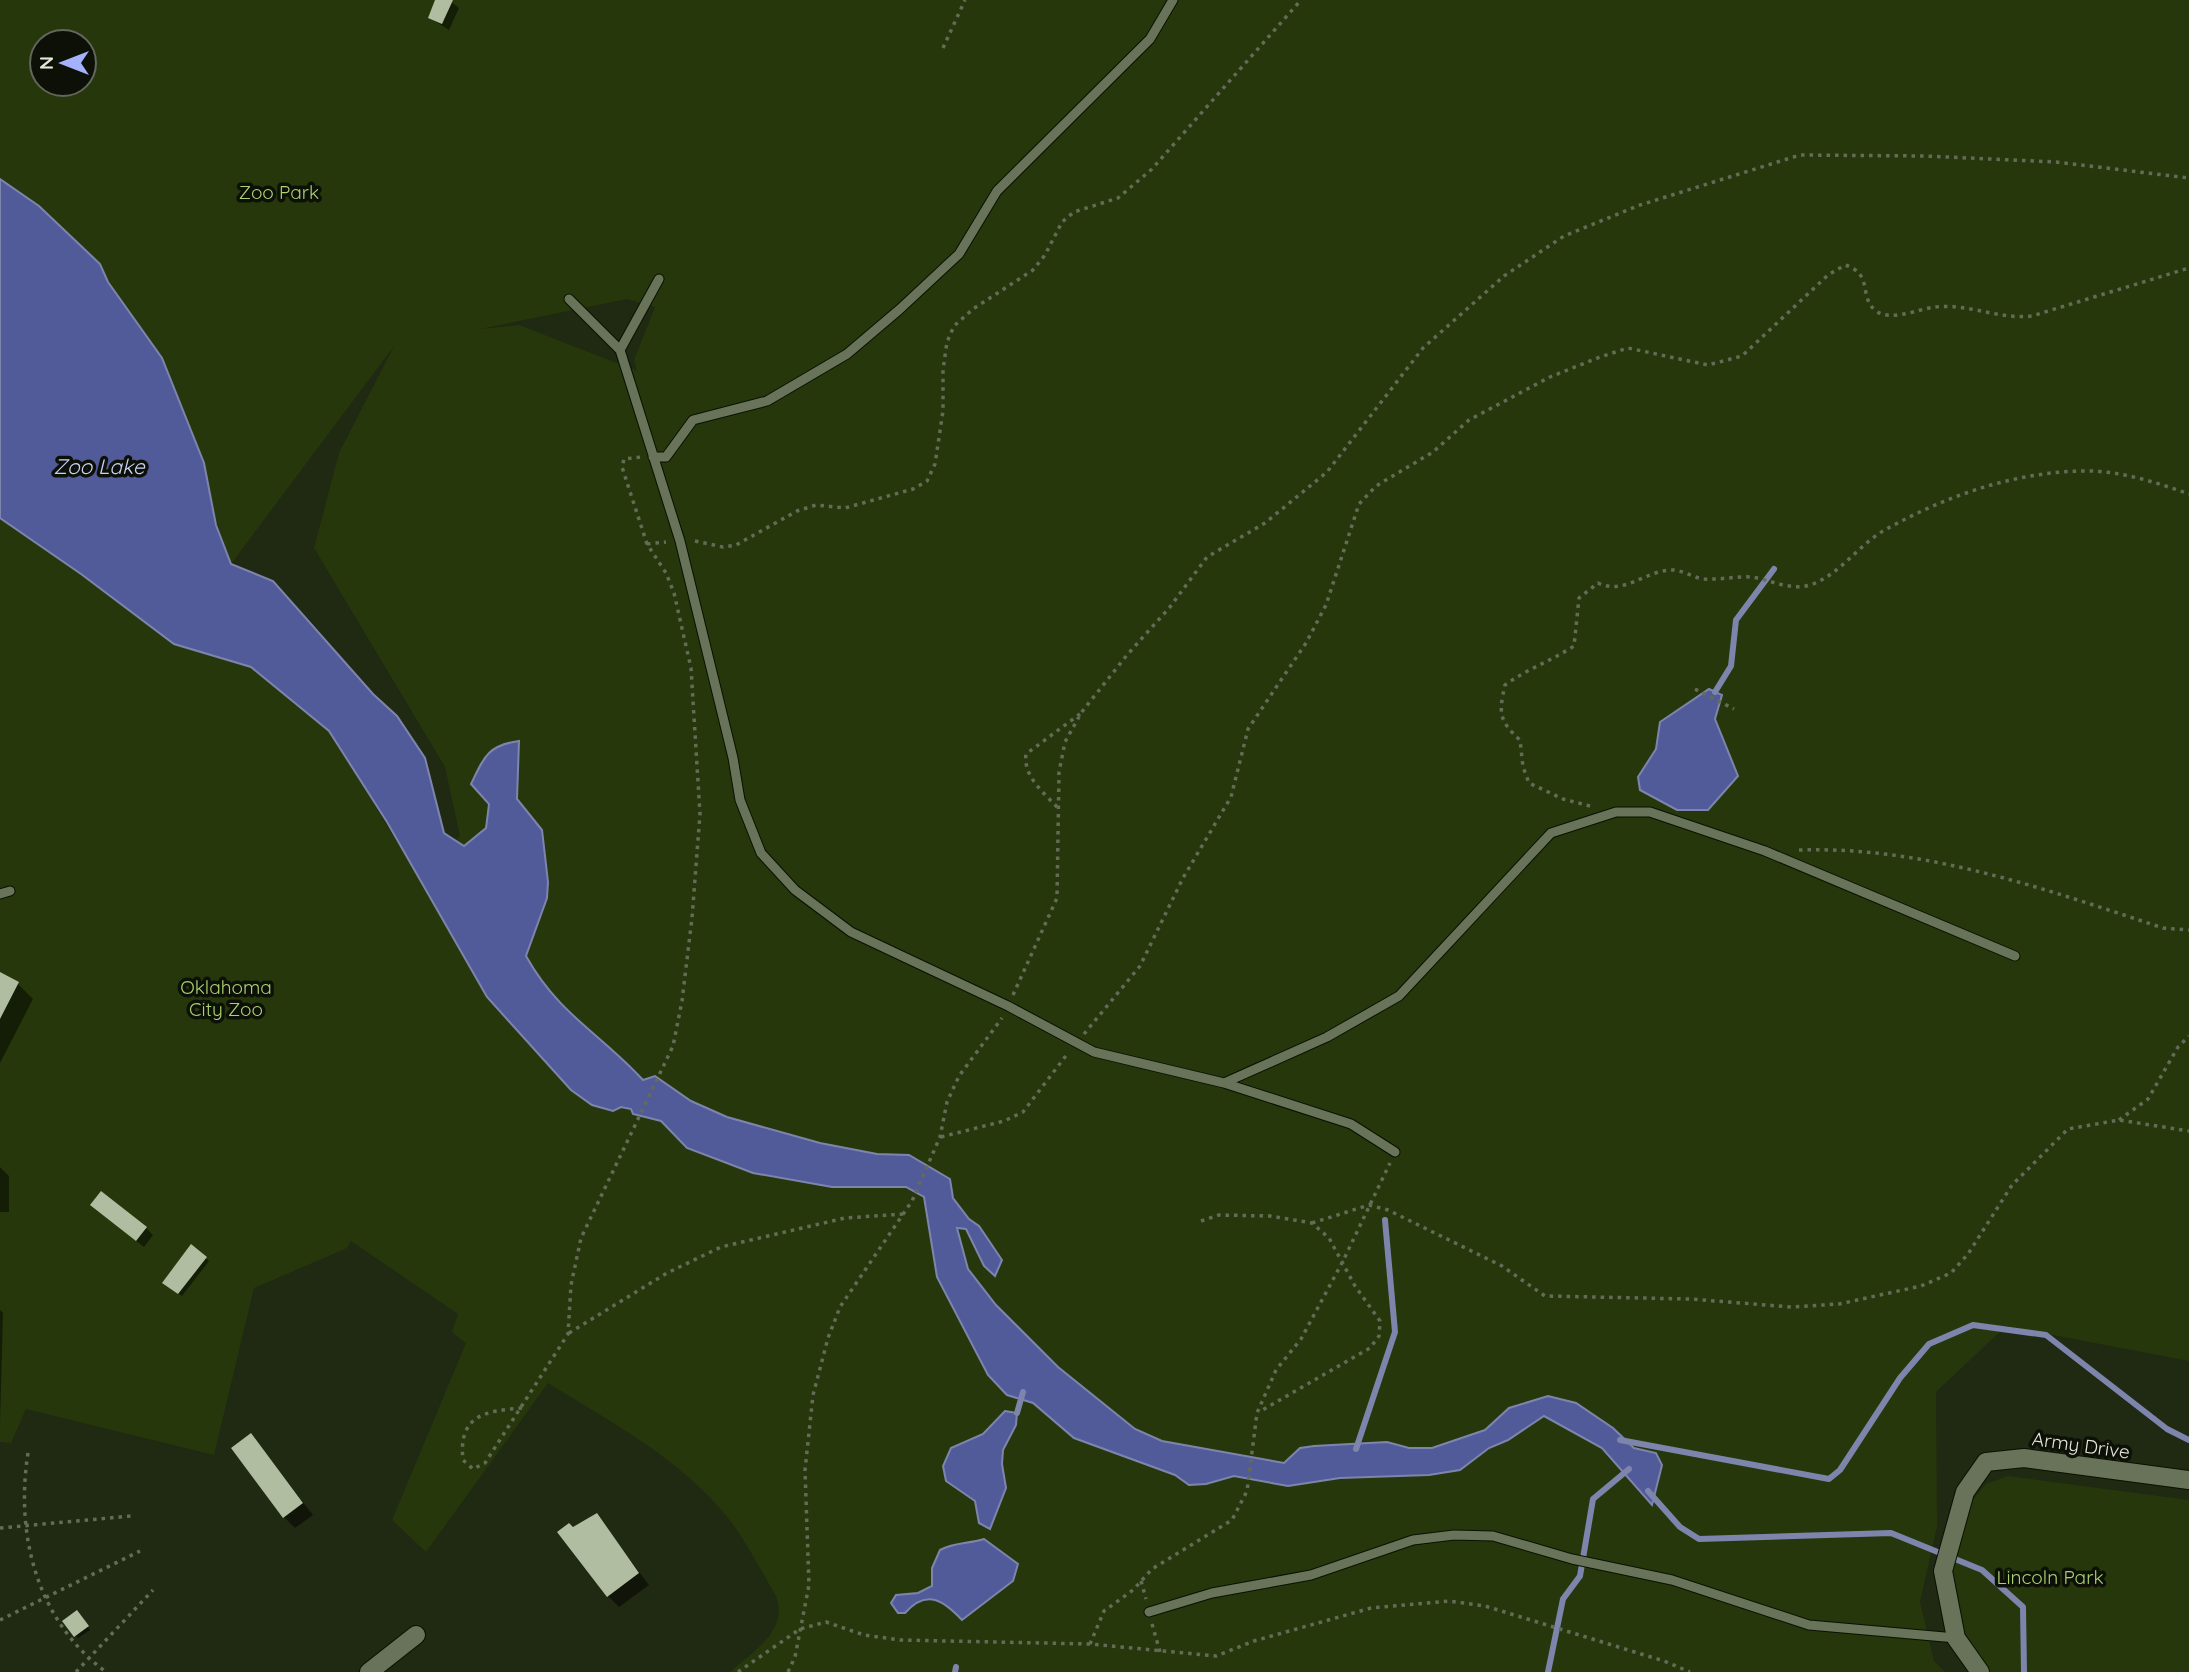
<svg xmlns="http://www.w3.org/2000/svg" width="2189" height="1672" viewBox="0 0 2189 1672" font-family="Quicksand,sans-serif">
<rect width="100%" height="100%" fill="#202912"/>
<path fill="#27370c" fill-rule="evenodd" d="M0,0h2189v1361l-183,-35 -70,66 1,134 -17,76 14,59 11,11h-1215c23,-21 59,-41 46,-76 -15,-25 -29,-54 -48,-78 -48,-60 -116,-95 -180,-135l-122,169 -34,-32 74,-177 -14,-11 6,-18 -107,-73 -4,7 -93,40 -40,167 -188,-46 -15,34 -11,-1v-924l81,56 93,70 77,23 78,64 92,150 39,-45 -15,-69 -131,-219 25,-95 55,-107 -163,218 -15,-43 -12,-58 -105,-199 -99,-85zM42,42h42v42h-42zM627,299l28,8 -21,53 3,11 -118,-46 -39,4z
M2008,1476l181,24v172h-205l-23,-34 -13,-57 24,-80 14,-17z"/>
<path fill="#525b9a" stroke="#7d85ad" stroke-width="2" d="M0,179l39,27 61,58 8,18 54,76 42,105 12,62 15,39 42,17 100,113 24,22 28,42 19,75 20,13 22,-18 3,-24 -18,-20c13,-27 17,-39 48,-43l-2,58 25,31 6,52 -1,16 -21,58c33,59 74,77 117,124l12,-4 36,25 36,16 93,26 57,11 32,1 41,24 3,19 16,21 10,7 23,34 -7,16 -11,-10 -18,-37 -9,-1 11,41 28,36 62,62 77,62 27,12 122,22 16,-15 14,-2 73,-4 22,6h23l53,-18 24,-22 39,-12 28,7 37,25 21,20 22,5 6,12 -10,40 -50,-57 -58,-32 -36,24 -19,8 -29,22 -31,5 -89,3 -52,8 -54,-10 -28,8 -17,1 -14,-10 -101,-37 -41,-35 -26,-8 -19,-20 -51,-98 -13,-80 -18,-10h-74l-79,-14 -66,-25 -26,-27 -28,-7 -2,-5 -10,-2 -8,4 -21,-6 -21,-15 -84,-93 -100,-175 -58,-91 -78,-64 -77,-23 -93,-70 -81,-56z
M1709,689l13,6 -7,24 23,57 -30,34h-31l-37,-20 -2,-13 18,-28 4,-27z
M1005,1411l12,2 -1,12 -13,25 -1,14 4,24 -16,41 -11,-6 -4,-22 -29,-20 -3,-15 8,-18 32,-14z
M984,1539l34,25 -5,17 -51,39c-18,-19 -35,-32 -57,-7h-7l-7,-10 5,-8 22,-2 14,-7v-18l8,-18c15,-8 28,-6 44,-11z"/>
<path fill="#0007" d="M437,0h12l10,8 -10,22 -19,-12z
M0,974l18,10 15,15 -33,64z
M0,1167l9,9v36h-9z
M100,1212l46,16 7,7 -9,12z
M192,1247l17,14 -27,35 -15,-10z
M0,1310l3,3 -3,111z
M251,1435l62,80 -18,13 -11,-11z
M597,1516l52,69 -30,22 -11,-11 -35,-67z
M79,1615l11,15 -12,8 -3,-3z"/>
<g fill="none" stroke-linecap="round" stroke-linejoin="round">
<path stroke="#7d85ad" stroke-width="6" d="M1715,692l16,-26 5,-46 38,-51
M1017,1413l6,-21
M1620,1440l209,39 11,-9 60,-92 29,-34 44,-19 73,10 121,94 22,11
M1356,1449l39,-117 -10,-112
M1648,1491l32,36 19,12 192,-6 91,37 41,37 1,65
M955,1672l1,-5
M1548,1672l15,-73 17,-23 13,-77 36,-30"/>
</g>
<path fill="#b0bda1" d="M435,0h18l-11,24 -14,-6z
M0,972l19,10 -19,37z
M101,1191l46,36 -11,14 -46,-36z
M191,1244l16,13 -29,37 -16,-11z
M251,1433l52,70 -20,15 -52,-70z
M597,1513l42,60 -32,24 -50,-65 12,-9 4,4z
M77,1610l12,16 -15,11 -12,-16z"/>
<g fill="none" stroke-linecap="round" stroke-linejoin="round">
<defs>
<path id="service" d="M659,279l-39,71 60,191 53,217 7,42 21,53 34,37 56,42 157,74 86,46 130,31 103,-46 72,-41 152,-163 65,-21h34l115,39 250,105
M569,299l51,51
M653,457h13l27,-37 74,-19 80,-47 53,-45 59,-55 38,-63 153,-152 23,-39
M0,894l10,-3
M1224,1083l127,41 44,28
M1149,1612l63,-19 99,-18 102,-35 41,-5 39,1 79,23 100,21 137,45 147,13"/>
<path id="minor" d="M369,1672l47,-37
M1980,1672l-24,-34 -13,-67 22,-79 21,-30 38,-4 165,22"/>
</defs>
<use href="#service" stroke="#091100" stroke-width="11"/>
<use href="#minor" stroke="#091100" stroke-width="20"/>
<path stroke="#646c58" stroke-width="3.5" stroke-dasharray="3.5 5" stroke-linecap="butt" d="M943,48l22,-48
M695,541l28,6 13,-2 61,-34 19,-6 29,3 68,-19 14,-8 8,-17 8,-53v-41l4,-28 7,-16 19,-17 60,-39 12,-15 17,-33 12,-10 44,-14 34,-29 149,-169
M647,544l19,-2
M1695,689l39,20
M1590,806l-27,-7 -34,-16 -6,-16 -3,-27c-22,-20 -21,-28 -15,-55 22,-16 46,-24 69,-39l5,-48 19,-15c27,13 48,-14 76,-13 10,1 20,8 30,9 16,1 32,-3 48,-2 19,3 38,14 58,8 28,-9 48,-39 73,-54 62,-35 135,-61 208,-60 33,1 67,12 98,23
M1057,807c-14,-15 -34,-31 -31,-53l54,-40
M1799,850c126,-4 246,39 364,78l26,2
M1013,995l44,-97 2,-126 6,-30 16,-29 46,-58 43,-48 37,-50 58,-34 62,-51 96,-124 81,-72 60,-40 76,-31 160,-50 125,1 131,6 133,16
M1084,1034l56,-68 43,-88 48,-81 17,-68 58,-86 20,-38 33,-101 17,-18 57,-34 36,-32 81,-43 50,-20 28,-9 80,17 34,-9 86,-81 17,-10c29,9 13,32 31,46 15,11 42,-2 59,-4 33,-4 64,13 97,9l157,-48
M2119,1120l29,-21 30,-52 11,-11
M941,1137l63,-16 19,-9 45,-59
M1201,1221l18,-6 51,1 42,7 17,15 26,48 25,35 -1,15 -9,12 -111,64
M1312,1223l57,-18 19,5 114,56 43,30 145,3 101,8 48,-3 82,-18 30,-13 17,-19 44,-69 56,-56 51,-9 70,11
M569,1333l98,-60 54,-26 124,-29 59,-4
M522,1408c-37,3 -64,7 -59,52l10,9 12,-6 83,-129 3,-49 10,-47 92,-192 9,-45 10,-83 8,-104 -9,-146 -17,-75 -8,-20 -19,-29 -25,-77 2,-8 17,-2
M28,1453c-13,82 9,168 78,219
M0,1528l131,-12
M1141,1581l5,18
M0,1620l140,-69
M1152,1624l8,28
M1090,1644l14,-33 29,-21 19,-21 80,-49 15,-29 10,-78 19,-43 25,-31 42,-78 47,-98
M76,1672l77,-82
M738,1672l62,-43 26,-7 38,13 36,5 190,4 126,12 38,-15 117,-33 78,-7 36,5 179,55 26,11
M788,1672l7,-15 14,-72 -4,-115 8,-75 15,-57 12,-31 72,-106 28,-64 7,-35 12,-26 43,-58"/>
<use href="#service" stroke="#687359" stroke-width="9"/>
<use href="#minor" stroke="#687359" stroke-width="18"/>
</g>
<g text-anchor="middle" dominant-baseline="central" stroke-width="7" stroke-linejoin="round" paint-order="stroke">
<g font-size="19" fill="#acd272" stroke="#0c1006">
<text x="279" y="192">Zoo Park</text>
<text x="226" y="987">Oklahoma<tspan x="226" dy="22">City Zoo</tspan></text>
<text x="2050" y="1577">Lincoln Park</text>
</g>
<g font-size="19" fill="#e2e8da" stroke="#0c1006">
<text transform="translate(2081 1445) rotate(8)">Army Drive</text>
</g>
<g font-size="21" font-style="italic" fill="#c9d1f7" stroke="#0c1006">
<text x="99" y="466">Zoo Lake</text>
</g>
</g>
<g transform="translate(63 63) rotate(270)"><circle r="33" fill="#0c1006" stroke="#62665b" stroke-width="2"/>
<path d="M0-5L12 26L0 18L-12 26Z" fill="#a4b2fc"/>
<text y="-10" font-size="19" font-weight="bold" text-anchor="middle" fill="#e2e8da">N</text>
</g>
</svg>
